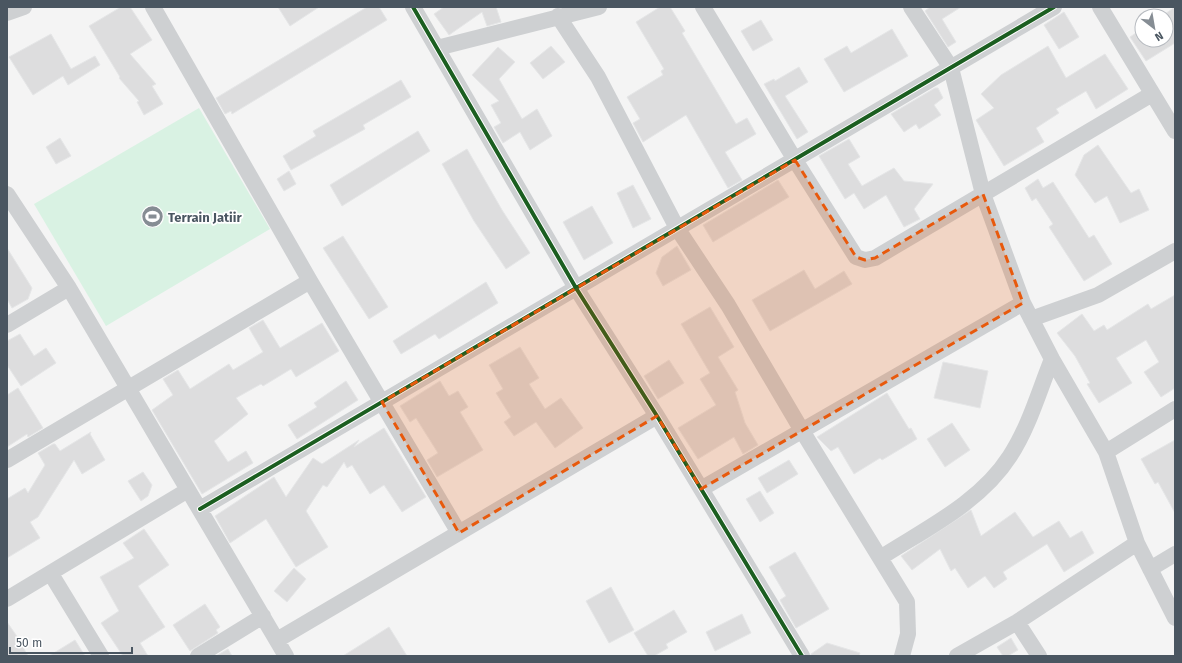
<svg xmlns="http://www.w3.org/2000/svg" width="1182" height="663" viewBox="0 0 1182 663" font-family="'Fira Sans',sans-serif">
<rect width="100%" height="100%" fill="#f4f4f4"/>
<path fill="#d9f2e3" d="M199,108l71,121 -164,97 -72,-122z"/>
<path fill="#ddddde" stroke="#e5e6e7" d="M121,7h9l22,33 -22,14 26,30 -4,2 11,18 -19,11 -7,-13 2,-1 -20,-23 1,-1 -31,-51z
M278,7h41l-29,19z
M367,7h12l8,13 -155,94 -1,-3 -6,3 -9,-16z
M444,7h52l5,15 -14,4 -5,-14 -33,23 -15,-21z
M660,7h10l15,24 -3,2 54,91 11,-6 9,16 -31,18 17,28 -14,8 -42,-73 -43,27 -10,-19 7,-4 -13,-22 36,-22 -2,-4 3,-2 -28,-47z
M930,7h31l-19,12 14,23 -8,5 -23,-36z
M1175,7v36l-29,18 -16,-24 12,-8v11h24v-24h-4z
M1064,12l15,25 -20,12 -15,-24z
M761,20l12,20 -20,11 -12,-20z
M892,29l16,27 -64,36 -20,-33 23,-13 4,7z
M51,34l20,35 24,-13 5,9 -32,20 -5,-9 -30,19 -24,-38z
M551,46l14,16 -22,17 -13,-16z
M1048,46l18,32 39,-24 23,35 -32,20 -10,-18 -30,18 3,4 -23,15 8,14 -40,24 -28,-46 18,-12 -13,-14 20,-19z
M498,47l17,15 -16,17 23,40 15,-10 15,27 -22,14 -10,-18 -17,11 -9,-16 7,-4 -10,-18 8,-4 -27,-26z
M799,67l9,15 -23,14 23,36 -11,7 -33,-55 10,-5 1,2z
M401,80l10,17 -48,28 2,4 -74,41 -8,-14 33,-20 -3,-5z
M935,88h3l5,10 -9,7 7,10 -22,14 -3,-5 -12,8 -13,-18z
M418,131l12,20 -88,55 -12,-21z
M60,138l11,18 -15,8 -10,-17z
M849,139l11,18 -12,7 14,22 32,-18 10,13 29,3 -19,25 6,10 -16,8 -18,-32 -22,14 -10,-16 -9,6 -26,-43z
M1098,145l33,48 8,-4 10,21 -29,13 -13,-27 -12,7 -20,-28 9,-20z
M467,149l35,61 28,43 -24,16 -32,-48 -32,-57z
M289,171l7,13 -12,7 -7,-12z
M1038,179l5,9 10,-6 36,56 5,-3 18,29 -28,17 -35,-54 4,-3 -17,-26 -4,3 -7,-13z
M778,180l11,17 -76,45 -10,-17z
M633,185l18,34 -18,9 -16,-35z
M592,206l21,37 -29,17 -21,-38z
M343,236l45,71 -19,12 -46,-71z
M677,246l14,24 -28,16 -7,-13 6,-16z
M7,248l25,40 -4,11 -16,9 -5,-9z
M804,270l11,19 29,-18 8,13 -82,47 -18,-31z
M486,282l12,21 -59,36 -4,-5 -34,20 -8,-13z
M1175,295v93l-14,9 -17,-25 15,-10 -13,-22 -30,18 16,25 -33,20 -12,-19 3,-1 -15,-27 -18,-23 25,-19 12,17 10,-6 3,5 41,-26 3,5z
M710,307l24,40 -16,10 20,33 -3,2 10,31 13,22 -15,9 -9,-17 -36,22 -20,-31 38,-23 -16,-26 10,-6 -29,-49z
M263,320l17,28 42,-25 17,28 -43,26 -5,-8 -28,17 -2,-2 -25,14 12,16 -34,27 14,21 18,-11 7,12 -51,31 -50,-84 21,-15 -10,-16 15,-9 12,19 39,-25 4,6 30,-18 -14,-24z
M20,334l14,22 12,-8 10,15 -35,23 -14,-21v-24z
M520,347l19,31 -10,6 16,25 16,-11 22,30 -28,20 -19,-26 -22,14 -10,-14 7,-5 -15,-24 7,-4 -14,-24z
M669,360l15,23 -26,16 -14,-23z
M943,362l45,9 -8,37 -46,-10z
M346,381l12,19 -61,39 -9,-14 29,-18 -3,-4z
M440,381l9,15 9,-5 10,16 -8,5 23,38 -46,27 -10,-17 11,-7 -22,-35 -6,4 -10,-16z
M18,388l25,40 -15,9 -1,-3 -20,13v-52z
M887,393l22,36 2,-1 6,11 -35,21 -2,-2 -26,16 -16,-27 -7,4 -14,-14z
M952,423l18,27 -25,17 -18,-28z
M384,428l42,69 -24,15 -18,-27 -14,9 -18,-29 -5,3 -3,-6 -17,25 -4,-2 -17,26 22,36 -32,20 -30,-48 -36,24 -15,-27 59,-39 12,20 27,-39 9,6 37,-24 -5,7z
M91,432l-1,2 15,26 -23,14 -8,-14 -36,57 -8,5 10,16 -33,20v-59l18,-11 3,5 17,-28 -7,-12 15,-9h2l5,7z
M1175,440v73l-17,-31 -3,2 -14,-25z
M789,460l9,14 -31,19 -9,-15z
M143,472l9,13 -4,11 -7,5 -13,-20z
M760,491l14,22 -14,9 -14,-23z
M971,510l10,26 34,-24 18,25 26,-16 11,17 12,-7 12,22 -30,19 -17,-28 -44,28 4,7 -13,9 -9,-12 -17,12 -13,-20 -4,3 -11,-22 -28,21 -11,-14z
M144,529l25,36 -31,21 27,41 -25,16 8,13h-25l-22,-33 18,-12 -19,-34 34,-19 -11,-15z
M795,552l34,57 -33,19 -16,-28 6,-4 -17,-29z
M294,568l12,11 -19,23 -13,-11z
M611,587l23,43 -25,13 -23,-42z
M205,604l15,23 -4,3 2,3 -28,18 -17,-26z
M674,610l13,22 -21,12 2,4 -14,8h-6l-14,-23z
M742,614l9,19 -36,18 -9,-19z
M7,622l9,13 12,21h-21z
M389,627l18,29h-64z
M1011,638l7,12 -10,6h-5l-6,-9z
M75,640l10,16h-36z
M827,643l33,10 -1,3h-48v-2z
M228,649l4,7h-16z"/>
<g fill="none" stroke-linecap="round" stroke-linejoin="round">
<path stroke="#ced0d2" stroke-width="16" d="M153,7l157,274 149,252
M413,7l163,281 81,128 145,240
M703,7l92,153 61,97 9,3 10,-2 277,-164
M911,7l40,61 32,126 40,109 29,56 54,93 31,91 38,75
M1100,7l75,124
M7,13l17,-6
M558,16l40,61 79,151 51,77 73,124 106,173 1,32 -6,22
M437,48l162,-41
M7,194l62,94 217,368
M1031,319l67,-24 77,-44
M7,325l62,-37
M1106,452l69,-43
M7,460l303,-179
M701,489l322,-186
M200,509l854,-502
M880,558c45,-29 100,-55 130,-102 19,-29 29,-65 42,-97
M1150,569l25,-15
M51,574l50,82
M7,599l181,-109
M1017,622l22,34
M277,640l380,-224
M198,656l65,-40
M957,656l60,-34 120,-79"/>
<defs>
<path id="cycleway" d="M413,7l163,281 81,128 145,240
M200,509l854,-502"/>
</defs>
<use href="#cycleway" stroke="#fff" stroke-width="6"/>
<use href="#cycleway" stroke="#1b5e20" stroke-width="4"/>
</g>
<path fill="#e8590c" fill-opacity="0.2" stroke="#e8590c" stroke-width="3" stroke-dasharray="8 5" stroke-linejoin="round" d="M795,160l61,97 9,3 10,-2 108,-64 40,109 -322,186 -44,-73 -198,117 -77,-131z"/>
<defs>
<symbol id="stadium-disc" viewBox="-11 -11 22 22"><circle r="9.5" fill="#868d94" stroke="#fff"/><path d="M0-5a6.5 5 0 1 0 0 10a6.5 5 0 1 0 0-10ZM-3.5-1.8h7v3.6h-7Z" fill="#fff"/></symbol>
</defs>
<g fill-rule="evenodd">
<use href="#stadium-disc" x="140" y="204" width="25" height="25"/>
</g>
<g text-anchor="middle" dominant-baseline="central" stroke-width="3.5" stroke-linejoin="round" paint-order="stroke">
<g font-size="13" font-weight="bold" fill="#4a5661" stroke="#fff" text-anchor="start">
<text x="168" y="217">Terrain Jatiir</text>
</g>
</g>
<rect width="1182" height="663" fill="none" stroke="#4a5661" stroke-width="16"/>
<g transform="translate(1154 28) rotate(149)"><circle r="19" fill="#ffffff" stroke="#b7bbc0"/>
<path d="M0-3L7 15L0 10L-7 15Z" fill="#868d94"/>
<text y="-6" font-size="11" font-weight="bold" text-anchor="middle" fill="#4a5661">N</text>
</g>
<path d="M10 647v6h122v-6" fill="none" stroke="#4a5661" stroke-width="2"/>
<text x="16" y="647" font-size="12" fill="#4a5661" stroke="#ffffff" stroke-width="3" paint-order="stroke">50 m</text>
</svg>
